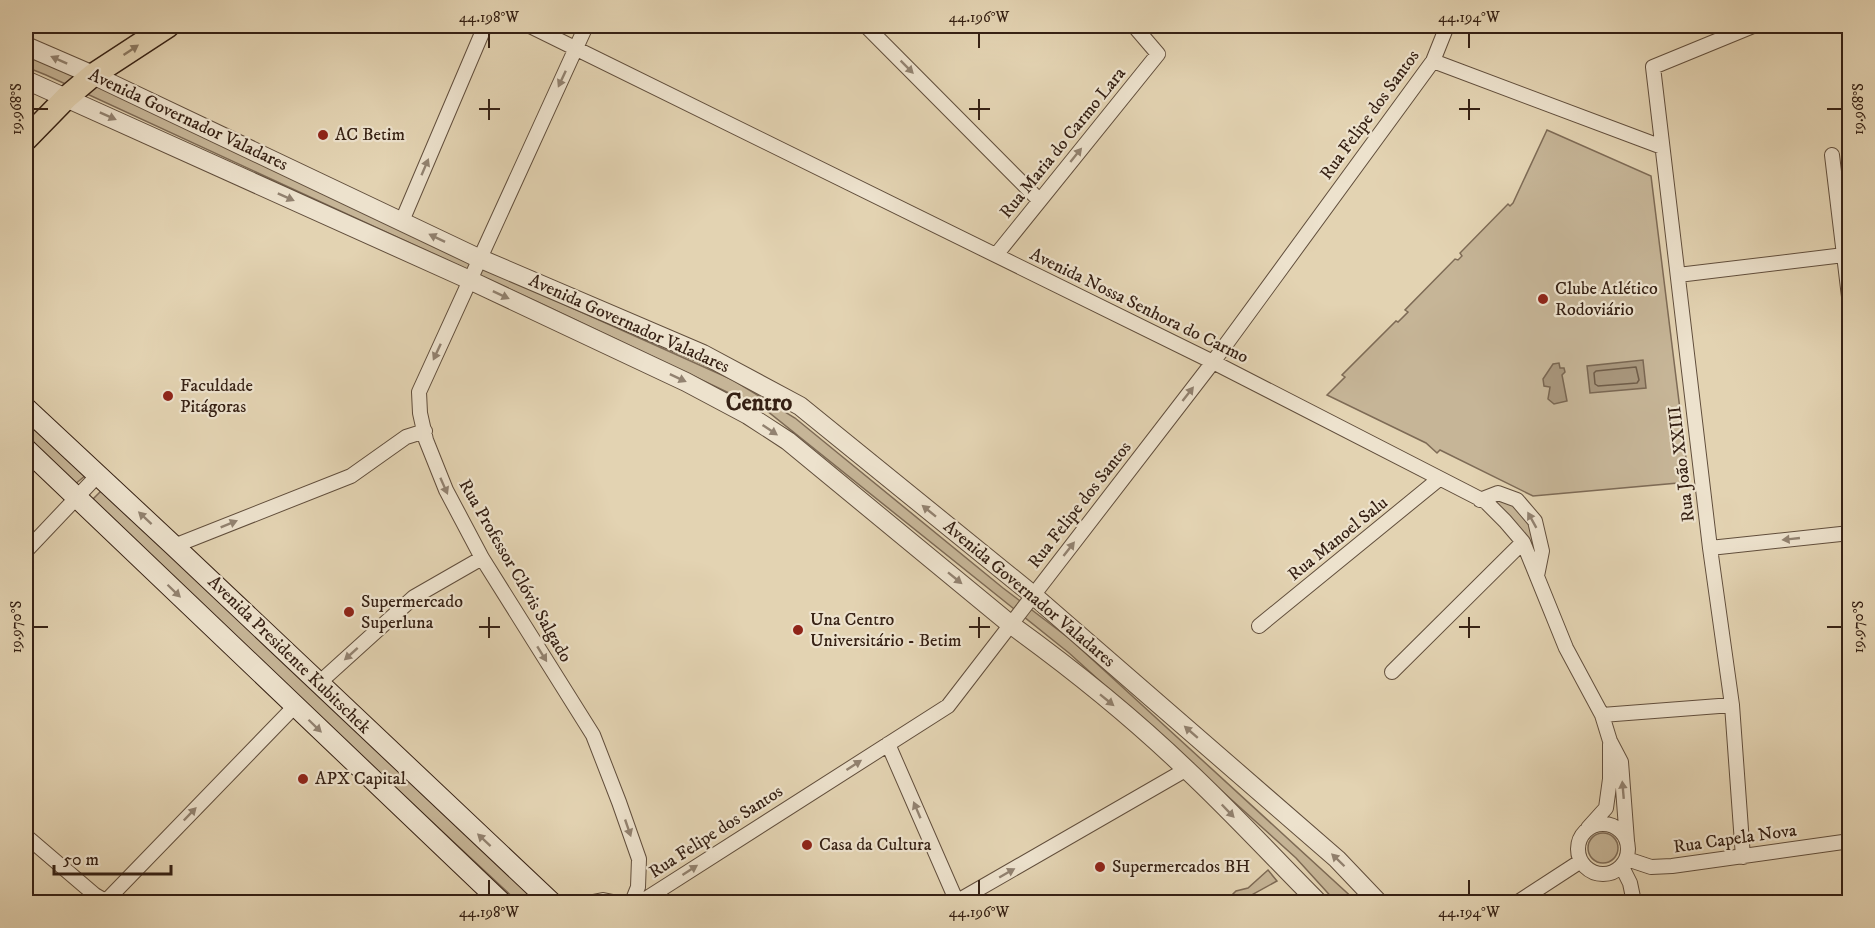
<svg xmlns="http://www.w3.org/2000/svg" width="1875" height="928" viewBox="0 0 1875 928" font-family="'IM FELL DW Pica',serif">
<rect width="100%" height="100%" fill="#e3d3b2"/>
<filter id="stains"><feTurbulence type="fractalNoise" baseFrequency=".00333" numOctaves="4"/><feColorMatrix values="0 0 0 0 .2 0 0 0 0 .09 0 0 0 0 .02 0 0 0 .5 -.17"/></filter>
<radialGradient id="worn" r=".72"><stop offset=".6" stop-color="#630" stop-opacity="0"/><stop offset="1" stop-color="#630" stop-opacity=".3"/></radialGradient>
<path fill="#c6b597" stroke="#7e6b56" stroke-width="1.5" d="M26,55l139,61 278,134 290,130 62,38 208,170 67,51 287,263h-21l-40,-44 -227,-205 -302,-242 -223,-106 -498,-230 -20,-8z
M1547,130l104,46 38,306 -156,14 -93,-46 -3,3 -11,-10 -99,-48 18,-18 -3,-2 54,-54 2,1 10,-10 -3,-2 50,-51 3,1 4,-4 -2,-3 48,-49 2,2 3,-3z
M26,419l60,56 -12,10 -48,-47z
M102,490l432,406 -3,6h-13l-429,-399z
M1493,500l21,2c13,17 25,26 20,48z
M1588 848a15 15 0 1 1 30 0a15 15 0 1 1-30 0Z
M1268,870l9,11 -38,21h-14l11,-11 12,-3z"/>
<path fill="#a8967c" stroke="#7a6752" stroke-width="1.5" d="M1643,360l3,28 -56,5 -3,-27z
M1559,363l1,5h4l1,4 -3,3 5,26 -13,3 -6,-5 2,-12 -6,-1 -1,-7 10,-15z"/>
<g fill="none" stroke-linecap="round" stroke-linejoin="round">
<path stroke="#6f5c48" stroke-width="1.5" d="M1636,367l3,13 -2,3 -39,3 -3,-2 -1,-11 2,-2z"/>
<defs>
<path id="minor" d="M530,26l683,336 273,140 19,19 18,21 43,106 36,67 8,26 11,21 6,79
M586,26l-167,366 1,21 6,27 20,50 36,68 111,177 26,67 20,57 -1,28 -6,15
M866,26l173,174
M1433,61l229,86
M1832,155l18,150
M402,221l83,-195
M996,255l162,-201 -24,-28
M1678,275l166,-20
M1480,500l18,-7 19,7 18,21 7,30 -5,25
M174,546l177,-70 55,-39 19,-6
M1710,548l140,-15
M26,551l72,-76
M1259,626l180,-147
M1392,672l131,-130
M319,683l95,-86 68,-39
M1602,715l130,-10
M888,744l69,158
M1578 849a25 25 0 1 1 50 0a25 25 0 1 1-50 0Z
M1588,828l18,-20 4,-29v-35
M26,836l69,59 12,7
M1743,857l-11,-152 -22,-157 -57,-481 100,-41
M1627,859l24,8 21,-1 178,-25
M1622,867l8,16 4,19
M106,901l189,-195
M593,902l10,-2 10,2
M641,902l307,-196 265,-344 220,-301 14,-35
M956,902l231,-133
M1518,902l63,-41"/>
<path id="tertiary" d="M26,46l67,29 381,181 229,98 97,52 233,189 304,264 41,43
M26,80l437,197 223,105 62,33 40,26 222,183c61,44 122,93 176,145 46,43 88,89 132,133"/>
<path id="secondary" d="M26,408l148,138 377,356
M26,449l475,453"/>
<path id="primary" d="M26,139l41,-42 26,-22 75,-49"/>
</defs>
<use href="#minor" stroke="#614e3c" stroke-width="16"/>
<use href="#tertiary" stroke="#614e3c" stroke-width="20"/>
<use href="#secondary" stroke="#362114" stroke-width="22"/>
<use href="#primary" stroke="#362114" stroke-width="25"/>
<use href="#minor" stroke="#ede2cd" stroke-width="14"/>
<use href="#tertiary" stroke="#ede2cd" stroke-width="18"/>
<use href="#secondary" stroke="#ede2cd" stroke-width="20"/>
<use href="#primary" stroke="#e3d3b2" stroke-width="22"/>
</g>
<defs><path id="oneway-solid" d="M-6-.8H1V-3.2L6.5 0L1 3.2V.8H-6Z" transform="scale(1.5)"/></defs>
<use fill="#8c7a63" href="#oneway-solid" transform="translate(131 50) rotate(-34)"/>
<g fill="#928270">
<use href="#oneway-solid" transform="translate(59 60) rotate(-156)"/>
<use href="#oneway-solid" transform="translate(907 67) rotate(45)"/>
<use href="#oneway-solid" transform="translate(562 79) rotate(115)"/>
<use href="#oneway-solid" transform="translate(108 116) rotate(24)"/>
<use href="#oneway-solid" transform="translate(1076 155) rotate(-51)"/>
<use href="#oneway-solid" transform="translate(425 167) rotate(-67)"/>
<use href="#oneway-solid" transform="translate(286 197) rotate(24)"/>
<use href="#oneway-solid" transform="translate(437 238) rotate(-154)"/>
<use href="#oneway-solid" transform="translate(501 295) rotate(25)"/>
<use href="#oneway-solid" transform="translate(437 352) rotate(115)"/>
<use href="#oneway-solid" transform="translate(678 378) rotate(25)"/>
<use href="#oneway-solid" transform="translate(1188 394) rotate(-52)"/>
<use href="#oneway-solid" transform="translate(770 430) rotate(34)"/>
<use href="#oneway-solid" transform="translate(444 486) rotate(66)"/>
<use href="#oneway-solid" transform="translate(929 511) rotate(-141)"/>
<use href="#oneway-solid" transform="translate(145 518) rotate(-137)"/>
<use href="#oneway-solid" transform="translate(1532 520) rotate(-119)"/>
<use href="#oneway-solid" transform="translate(229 524) rotate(-22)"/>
<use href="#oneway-solid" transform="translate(1791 539) rotate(174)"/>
<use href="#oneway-solid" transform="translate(1069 549) rotate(-52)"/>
<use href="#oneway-solid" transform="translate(955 578) rotate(39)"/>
<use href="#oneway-solid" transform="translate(174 591) rotate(44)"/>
<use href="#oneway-solid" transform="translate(351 654) rotate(138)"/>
<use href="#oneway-solid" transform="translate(542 654) rotate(58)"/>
<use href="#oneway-solid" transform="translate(1107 700) rotate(39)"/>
<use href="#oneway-solid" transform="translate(315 726) rotate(44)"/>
<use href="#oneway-solid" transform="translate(1191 732) rotate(-139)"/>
<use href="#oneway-solid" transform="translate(854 765) rotate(-33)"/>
<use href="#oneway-solid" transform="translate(1623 790) rotate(-95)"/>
<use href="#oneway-solid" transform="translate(917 810) rotate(-113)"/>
<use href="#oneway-solid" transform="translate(1228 811) rotate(46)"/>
<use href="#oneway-solid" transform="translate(190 814) rotate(-46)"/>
<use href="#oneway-solid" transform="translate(628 828) rotate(71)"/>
<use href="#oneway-solid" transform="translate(484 840) rotate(-137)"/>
<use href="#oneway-solid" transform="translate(1338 860) rotate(-136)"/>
<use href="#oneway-solid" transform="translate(690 870) rotate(-33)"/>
<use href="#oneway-solid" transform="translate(1007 873) rotate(-30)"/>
</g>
<path fill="none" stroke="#362114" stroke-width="2" d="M489,33v15M979,33v15M1469,33v15M489,99v21M979,99v21M1469,99v21M33,109h15M479,109h21M969,109h21M1459,109h21M1827,109h15M489,617v21M979,617v21M1469,617v21M33,627h15M479,627h21M969,627h21M1459,627h21M1827,627h15M489,880v15M979,880v15M1469,880v15"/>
<g fill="#8f2418" stroke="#ede2cd" stroke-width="2">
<circle cx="323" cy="135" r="6"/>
<circle cx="1543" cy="299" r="6"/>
<circle cx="168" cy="396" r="6"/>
<circle cx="349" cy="612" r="6"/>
<circle cx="798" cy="630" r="6"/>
<circle cx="303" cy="779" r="6"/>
<circle cx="807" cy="845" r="6"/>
<circle cx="1100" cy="867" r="6"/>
</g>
<g text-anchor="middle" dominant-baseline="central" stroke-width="4.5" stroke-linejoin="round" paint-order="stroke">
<g font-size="18" fill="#362114" stroke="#ede2cd">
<text transform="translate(1370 115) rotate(-54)">Rua Felipe dos Santos</text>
<text transform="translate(188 120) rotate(25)">Avenida Governador Valadares</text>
<text transform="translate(1063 143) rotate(-51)">Rua Maria do Carmo Lara</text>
<text transform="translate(1139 306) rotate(26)">Avenida Nossa Senhora do Carmo</text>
<text transform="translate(629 324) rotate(24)">Avenida Governador Valadares</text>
<text transform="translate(1682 464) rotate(-97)">Rua João XXIII</text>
<text transform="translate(1080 505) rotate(-52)">Rua Felipe dos Santos</text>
<text transform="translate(1338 539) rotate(-39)">Rua Manoel Salu</text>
<text transform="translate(515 571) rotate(60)">Rua Professor Clóvis Salgado</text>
<text transform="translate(1029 594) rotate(40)">Avenida Governador Valadares</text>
<text transform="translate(289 655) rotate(44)">Avenida Presidente Kubitschek</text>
<text transform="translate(716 832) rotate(-33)">Rua Felipe dos Santos</text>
<text transform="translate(1735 839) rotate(-8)">Rua Capela Nova</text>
</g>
<g font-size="18" fill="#362114" stroke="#ede2cd" text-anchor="start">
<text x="335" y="135">AC Betim</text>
<text x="1555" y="289">Clube Atlético<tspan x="1555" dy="21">Rodoviário</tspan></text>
<text x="180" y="386">Faculdade<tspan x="180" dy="21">Pitágoras</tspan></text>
<text x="361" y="602">Supermercado<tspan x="361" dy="21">Superluna</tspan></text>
<text x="810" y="620">Una Centro<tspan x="810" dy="21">Universitário - Betim</tspan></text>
<text x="315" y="779">APX Capital</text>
<text x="819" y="845">Casa da Cultura</text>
<text x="1112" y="867">Supermercados BH</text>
</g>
<g font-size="24" font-weight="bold" fill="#362114" stroke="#ede2cd">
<text x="759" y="403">Centro</text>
</g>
</g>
<rect width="1875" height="928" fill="none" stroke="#e3d3b2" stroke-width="66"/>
<path d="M54 865v9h117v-9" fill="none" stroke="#362114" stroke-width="3"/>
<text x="63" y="865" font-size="18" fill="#362114" stroke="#ede2cd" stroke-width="4.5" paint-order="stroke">50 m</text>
<rect x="33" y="33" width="1809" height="862" fill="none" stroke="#362114" stroke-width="2"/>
<g font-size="15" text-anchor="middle" fill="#362114">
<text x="489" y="22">44.198°W</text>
<text x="979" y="22">44.196°W</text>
<text x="1469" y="22">44.194°W</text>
<text transform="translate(16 109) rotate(-90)" y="5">19.968°S</text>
<text transform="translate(1858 109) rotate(-90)" y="5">19.968°S</text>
<text transform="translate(16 627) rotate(-90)" y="5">19.970°S</text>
<text transform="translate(1858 627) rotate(-90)" y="5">19.970°S</text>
<text x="489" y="917">44.198°W</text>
<text x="979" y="917">44.196°W</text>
<text x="1469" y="917">44.194°W</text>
</g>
<rect width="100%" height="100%" filter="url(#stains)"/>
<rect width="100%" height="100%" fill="url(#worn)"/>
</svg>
